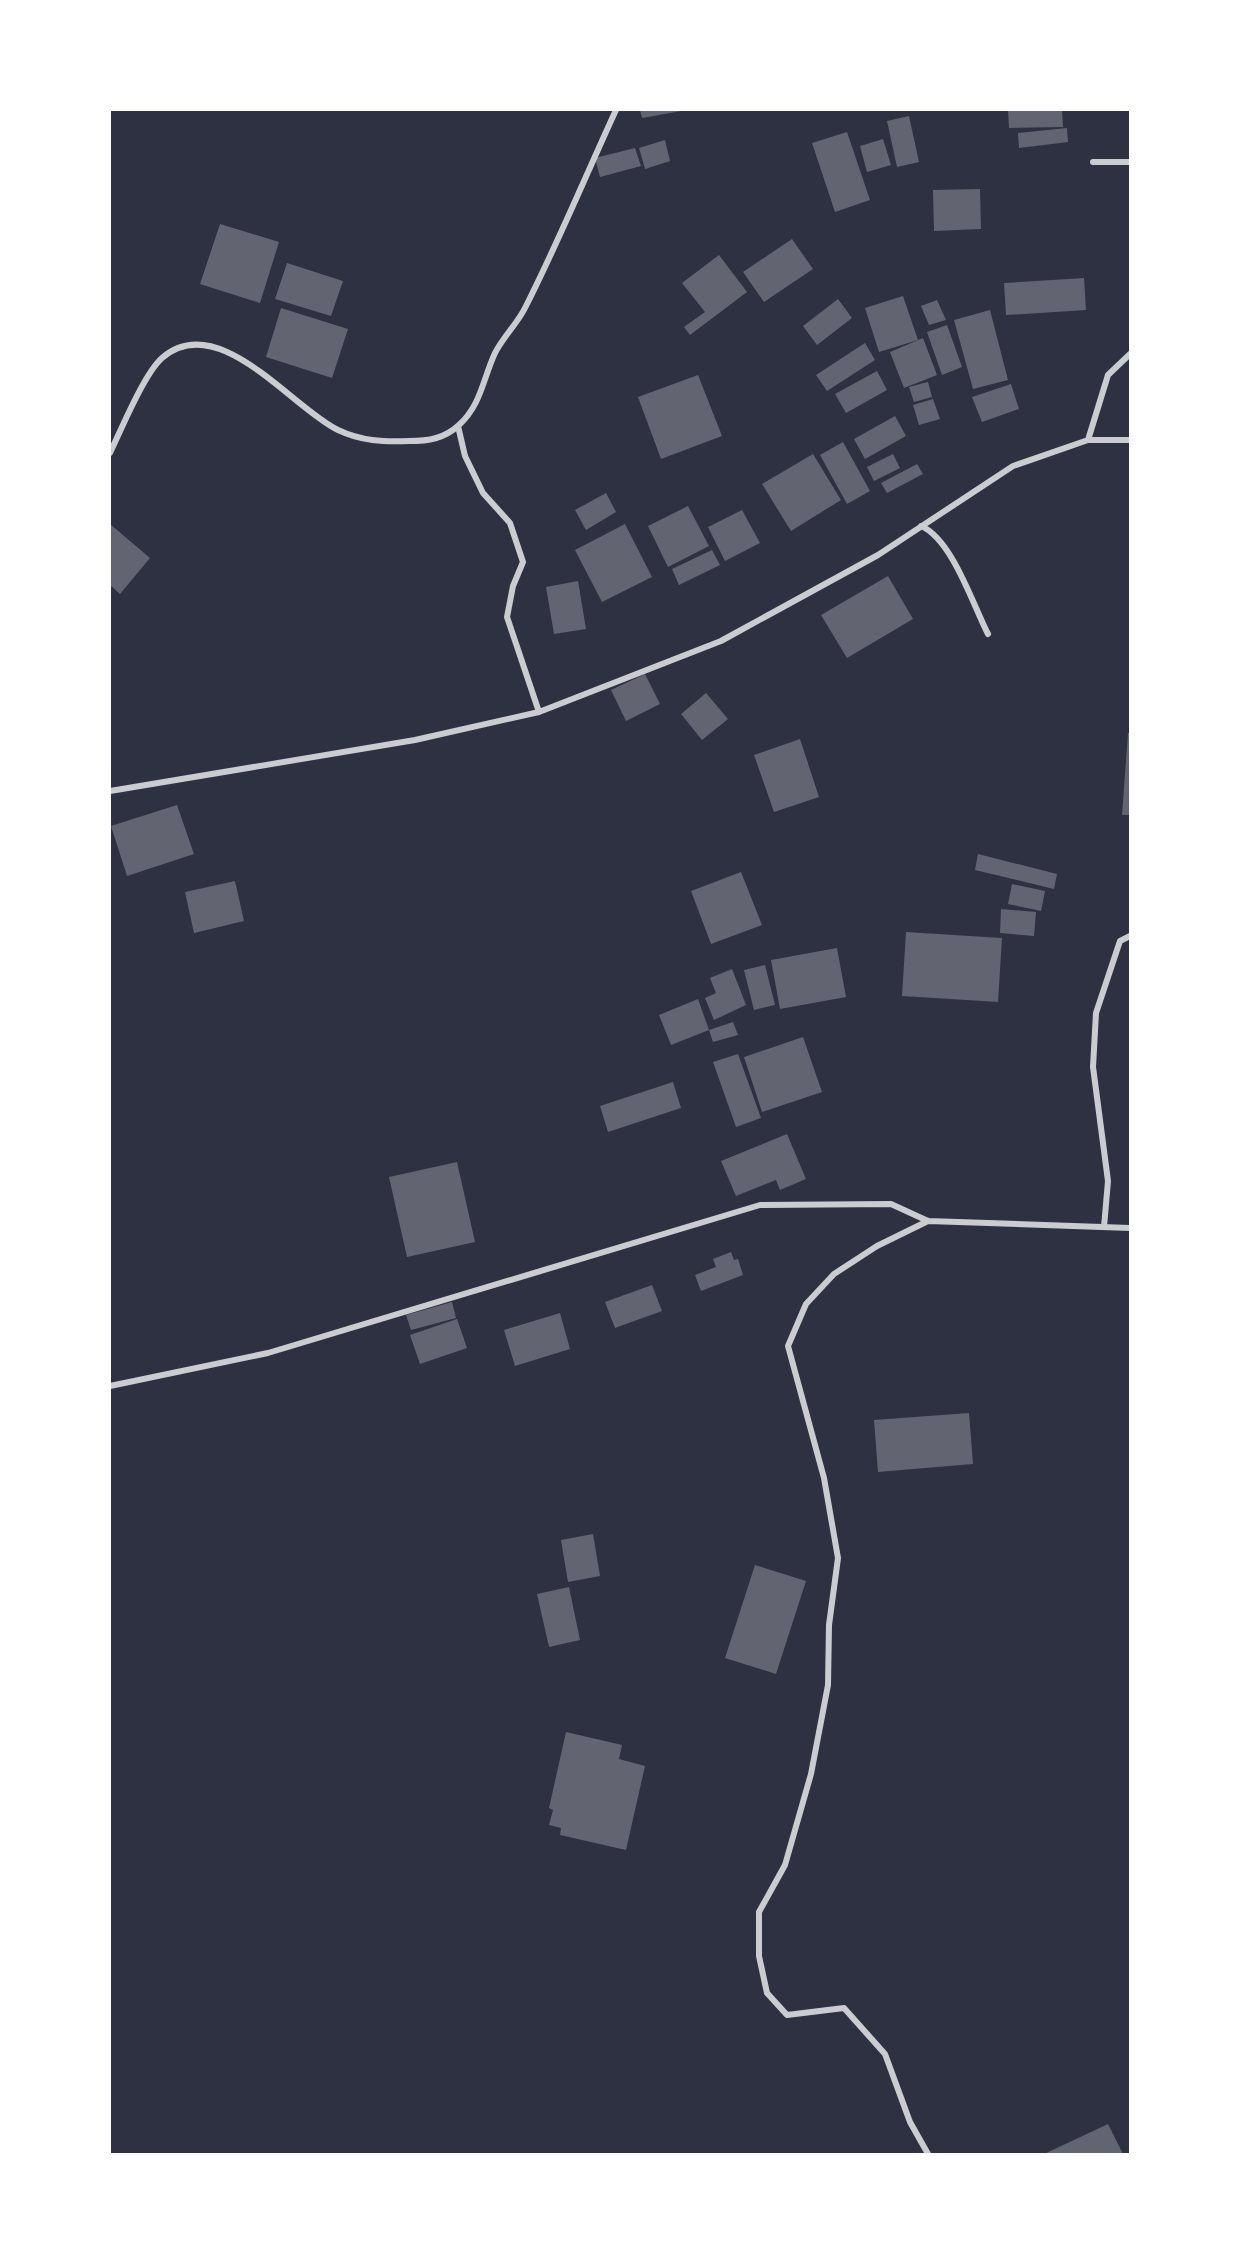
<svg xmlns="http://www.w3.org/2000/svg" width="1240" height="2264" viewBox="0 0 1240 2264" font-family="Figtree,sans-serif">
<rect width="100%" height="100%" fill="#2d3142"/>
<path fill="#626471" d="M640,110h40l1,1 -39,7z
M1008,110h54l1,17 -54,1z
M909,116l10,46 -22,5 -10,-46z
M1067,128l1,14 -49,6 -1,-15z
M847,132l23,68 -35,12 -23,-69z
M883,139l8,26 -24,7 -7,-26z
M665,140l5,21 -25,8 -6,-21z
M635,148l6,18 -41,11 -5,-19z
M980,189l1,40 -47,2 -1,-41z
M220,224l59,18 -19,61 -60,-19z
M792,239l21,30 -49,33 -21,-30z
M719,255l28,37 -57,43 -6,-8 21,-15 -23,-29z
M287,263l56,18 -12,35 -56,-17z
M1084,278l2,32 -80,5 -2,-32z
M903,296l15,44 -39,12 -14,-44z
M838,299l14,19 -35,27 -14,-19z
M937,300l9,20 -17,5 -8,-19z
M281,308l67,21 -16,49 -66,-21z
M990,310l18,70 -35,9 -19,-69z
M947,325l15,42 -20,8 -15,-43z
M923,338l14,37 -33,13 -14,-36z
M865,343l10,17 -48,31 -11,-16z
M877,371l10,19 -41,23 -11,-19z
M698,375l24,61 -61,23 -23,-62z
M928,382l4,15 -18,5 -5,-15z
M1011,384l8,25 -37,13 -10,-25z
M933,399l7,20 -21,6 -6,-20z
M895,416l11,20 -41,23 -11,-20z
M843,442l27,49 -23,13 -27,-49z
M813,454l28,46 -50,31 -29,-47z
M893,454l7,14 -26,13 -7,-14z
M917,464l6,10 -36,19 -6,-10z
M606,493l10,19 -30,18 -11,-20z
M688,506l21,40 -41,21 -20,-41z
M742,510l18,33 -35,18 -17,-34z
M110,524l40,34 -30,36 -10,-9z
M625,524l27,53 -50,25 -27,-52z
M712,550l8,15 -41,20 -7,-16z
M888,576l25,43 -66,39 -26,-43z
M578,581l8,48 -32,5 -8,-47z
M645,674l15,30 -34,17 -15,-31z
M706,693l22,26 -26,21 -21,-26z
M1128,733h2v82h-8z
M800,739l19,58 -45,15 -20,-57z
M177,805l17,49 -67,22 -16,-50z
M978,854l79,20 -3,15 -79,-19z
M741,872l21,53 -51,19 -20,-53z
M235,881l9,40 -50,12 -9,-41z
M1012,884l33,7 -4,20 -33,-7z
M1001,909l35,3 -2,24 -34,-3z
M906,932l96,6 -4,64 -96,-6z
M837,948l9,49 -66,12 -9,-49z
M765,965l10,40 -21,5 -10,-40z
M732,969l14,36 -32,15 -9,-22 11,-5 -6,-15z
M698,999l11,31 24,-8 5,13 -25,7 -4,-12 -38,15 -12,-30z
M803,1037l19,55 -60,20 -18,-55z
M738,1054l23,64 -25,9 -23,-65z
M673,1082l8,26 -73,24 -8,-26z
M787,1134l19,45 -26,11 -4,-10 -40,16 -15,-35z
M457,1162l18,80 -68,15 -18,-80z
M731,1252l3,8 4,-1 5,16 -42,16 -6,-16 21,-8 -3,-8z
M652,1285l10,26 -47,17 -10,-26z
M452,1302l4,16 -45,12 -5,-15z
M560,1313l10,36 -55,17 -11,-36z
M457,1319l10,29 -47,16 -10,-29z
M969,1413l4,51 -95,8 -4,-52z
M593,1534l7,42 -32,6 -7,-42z
M755,1565l51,16 -30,93 -51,-16z
M569,1587l11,53 -31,7 -12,-53z
M566,1732l56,13 -3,14 26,7 -19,84 -66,-15 1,-7 -12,-3 4,-15 -4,-2z
M1108,2124l15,30h-79z"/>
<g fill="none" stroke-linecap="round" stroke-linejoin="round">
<path stroke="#caccd0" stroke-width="6" d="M1093,162h37
M458,426l7,30 18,37 27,30 13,39 -10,24 -6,31 32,95
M1088,440l20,-65 22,-21
M110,453c11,-23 34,-79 52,-95 56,-49 130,50 176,72 23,11 45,12 71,11 19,0 35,-2 50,-16 22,-20 24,-46 36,-72 8,-16 22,-29 30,-45 33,-65 61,-133 91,-198
M921,526c31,13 52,79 67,108
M110,791l305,-51 124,-28 182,-71 157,-86 135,-89 75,-26h42
M928,1221l-51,25 -43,28 -28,30 -18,42 36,132 14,80 -9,67 -1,60 -17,89 -26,91 -26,47v44l8,37 20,22 57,-7 41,46 25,68 18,32
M1104,1227l4,-46 -15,-114 3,-54 24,-72 10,-5
M110,1386l158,-33 492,-148 131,-1 37,17 202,7"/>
</g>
<rect width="1240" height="2264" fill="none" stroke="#ffffff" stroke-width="222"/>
</svg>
